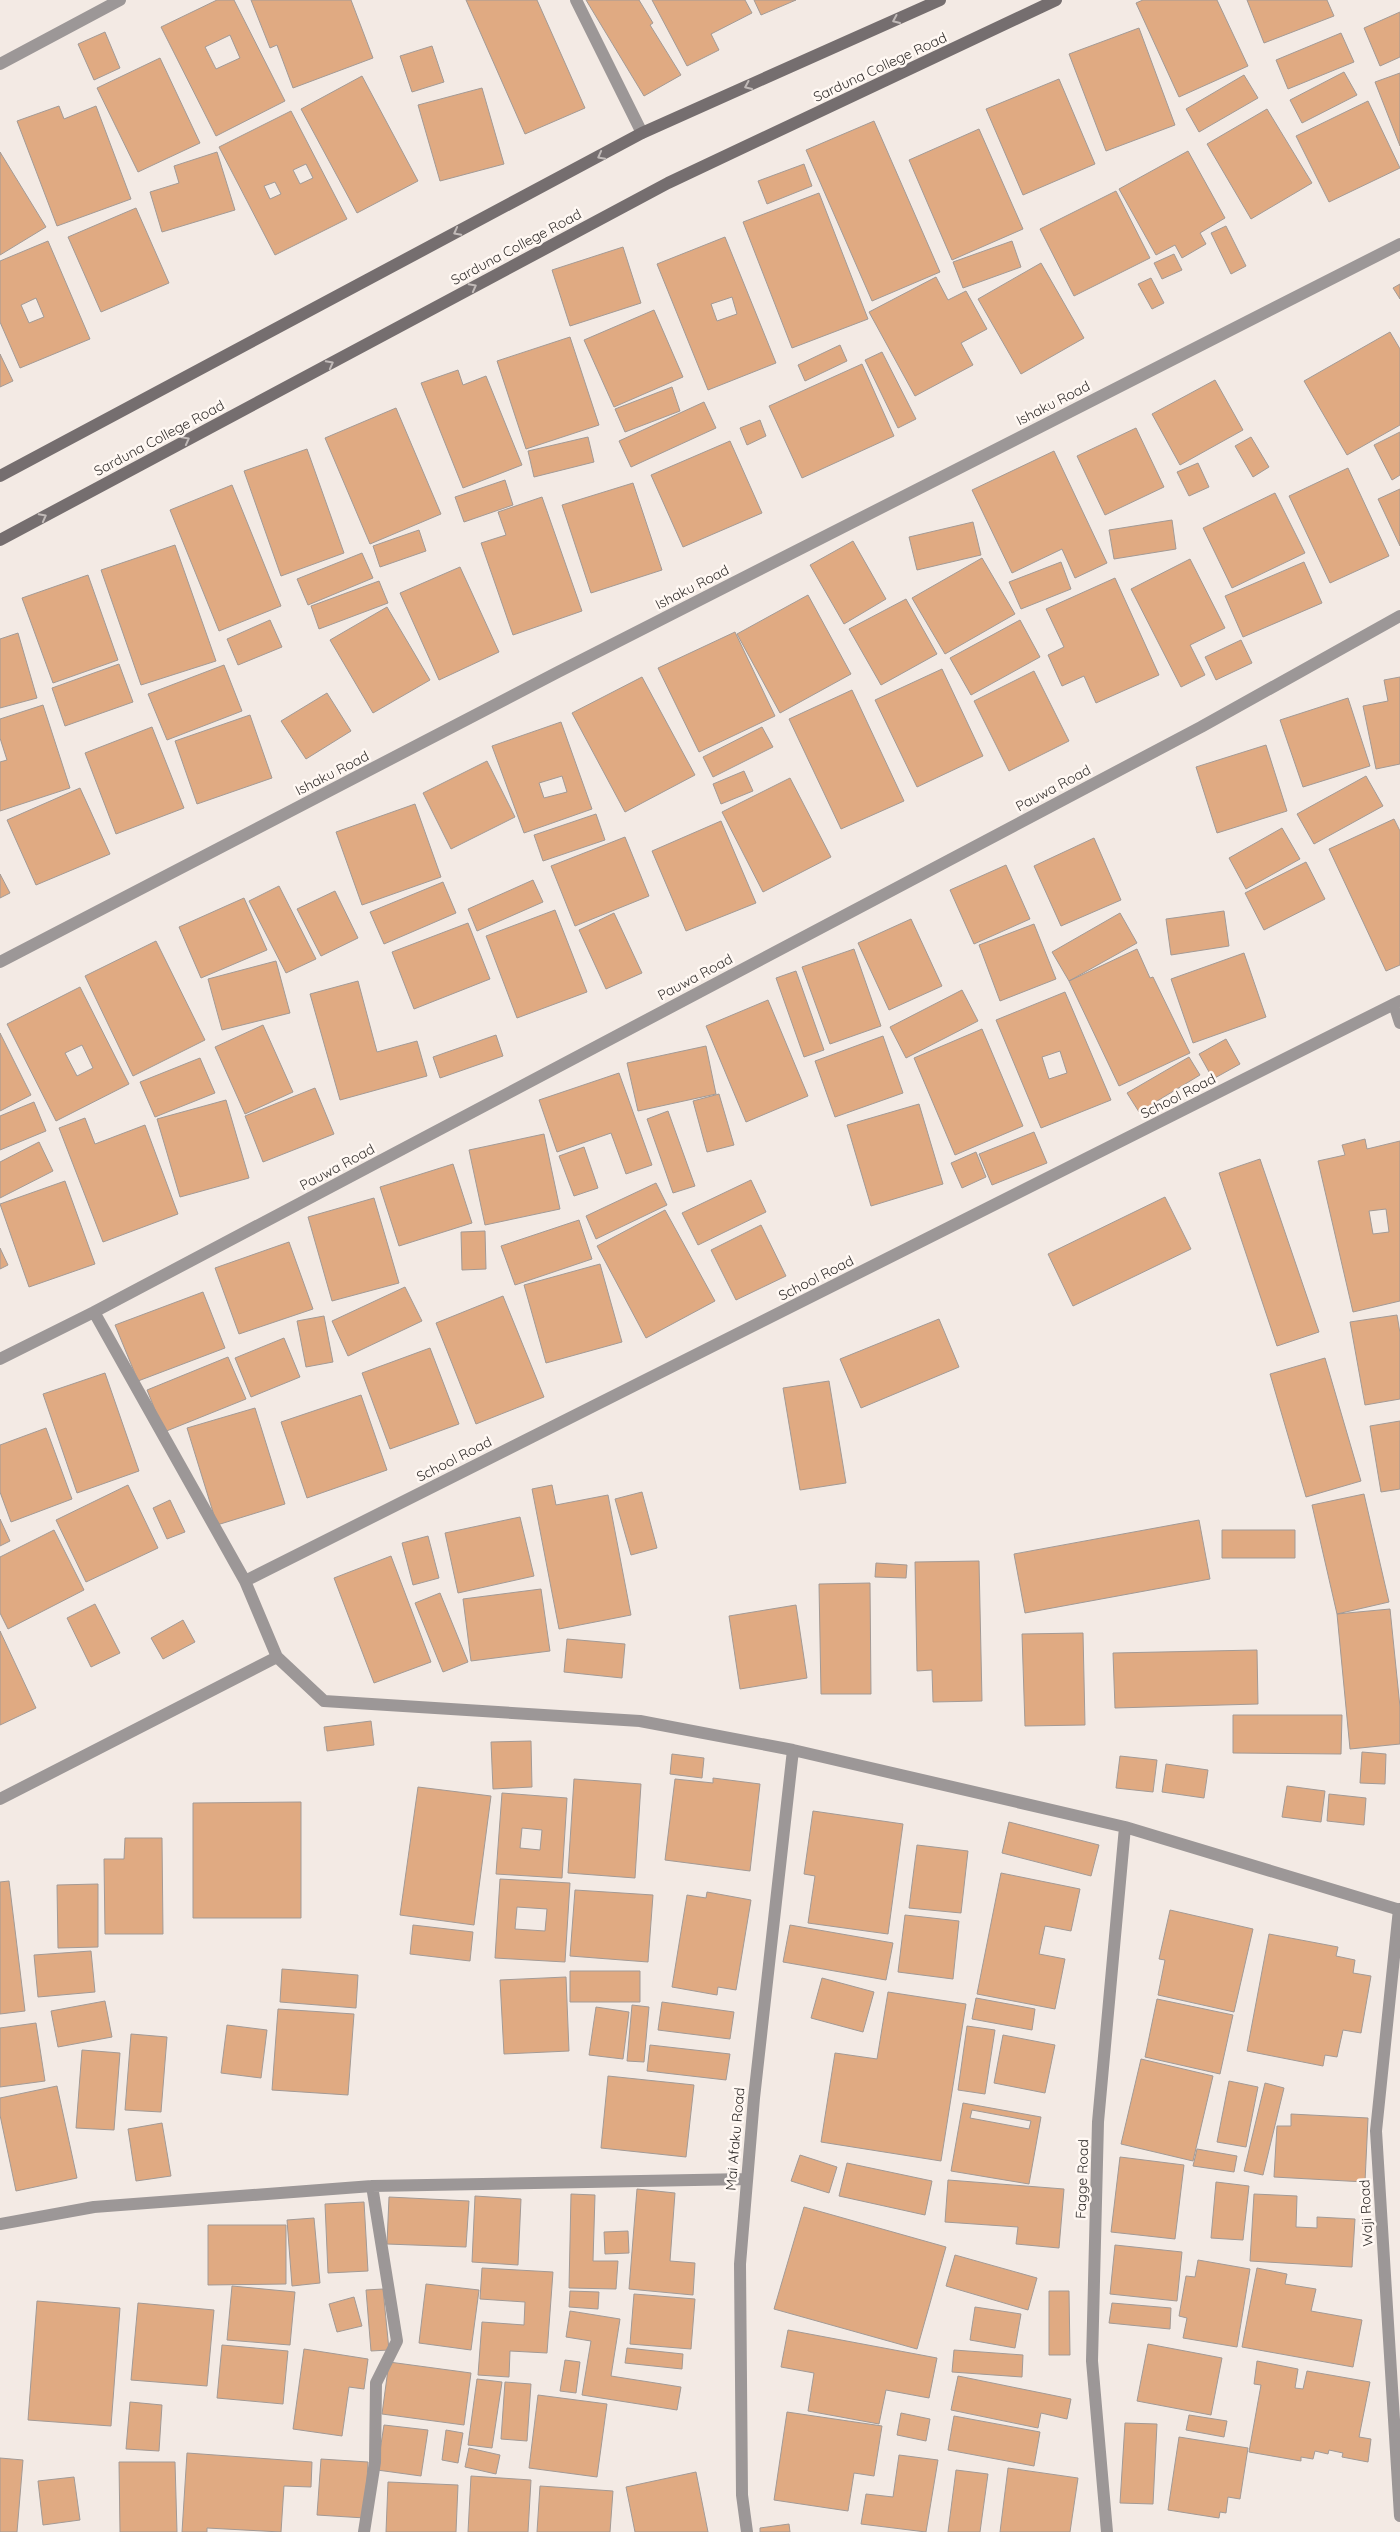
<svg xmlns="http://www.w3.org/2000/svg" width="1400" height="2532" viewBox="0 0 1400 2532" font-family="Quicksand,sans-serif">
<rect width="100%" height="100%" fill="#f3eae4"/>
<path fill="#e0aa82" stroke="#a39a95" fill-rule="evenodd" d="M217,0h17l51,101 -69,35 -55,-109zM230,35l10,23 -24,11 -11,-22z
M251,0h100l22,58 -80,30 -16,-43 -7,3z
M466,0h71l48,108 -60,26z
M586,0h53l14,23 -3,2 31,50 -37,21z
M652,0h93l7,13 -41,21 8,16 -32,16z
M754,0h42l-35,15z
M1143,0h74l31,66 -69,31 -43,-94z
M1247,0h80l7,16 -70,27z
M1400,12v45l-20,9 -16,-38z
M1139,28l36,97 -69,26 -37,-97z
M105,32l15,36 -26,12 -16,-36z
M1341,33l13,29 -66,27 -12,-29z
M432,46l12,36 -32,10 -12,-36z
M160,58l40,85 -62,29 -41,-84z
M1344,72l13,23 -55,28 -12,-23z
M1400,73v73l-25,-64z
M1244,75l14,23 -59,34 -13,-23z
M362,76l56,105 -61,32 -56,-104z
M1059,79l36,85 -72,31 -37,-86z
M482,88l22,76 -64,17 -22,-76z
M1368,101l32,67 -71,34 -33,-66z
M59,106l5,13 32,-13 35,93 -74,27 -40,-105z
M1267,109l45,74 -61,36 -44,-75z
M291,111l56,108 -72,36 -56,-108zM306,164l7,14 -13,6 -7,-14zM275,182l6,12 -11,5 -6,-13z
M874,121l66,151 -68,29 -66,-151z
M979,129l44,100 -71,31 -43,-100z
M1188,151l37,67 -25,15 6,11 -24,14 -7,-13 -19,10 -37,-66z
M0,152l46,75 -46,28z
M217,152l18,58 -73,22 -12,-40 29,-9 -5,-17z
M804,164l8,22 -45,18 -9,-23z
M1116,191l34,67 -76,38 -34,-67z
M819,193l49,126 -76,29 -49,-126z
M136,208l33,75 -68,29 -33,-75z
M1226,226l20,40 -15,8 -20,-41z
M725,237l51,126 -68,27 -51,-126zM732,297l5,17 -20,7 -6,-17z
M48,241l42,98 -70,29 -20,-46v-61zM36,298l8,19 -15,6 -8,-18z
M1012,241l9,26 -58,21 -10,-26z
M623,247l18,56 -71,23 -18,-56z
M1174,254l8,16 -20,9 -8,-16z
M1041,263l43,75 -63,36 -43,-75z
M936,277l12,23 18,-9 21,38 -26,14 12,22 -58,31 -46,-84z
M1151,278l13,25 -12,6 -14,-25z
M1400,284v15l-7,-11z
M654,310l29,67 -69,30 -30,-67z
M1390,332l10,17v76l-53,30 -43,-74z
M570,337l29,88 -73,24 -29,-88z
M840,345l7,16 -42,20 -7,-16z
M882,352l34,67 -18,9 -33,-68z
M0,354l13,27 -13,6z
M862,364l32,72 -92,42 -33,-72z
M458,370l5,15 23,-9 36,89 -59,23 -42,-105z
M1215,380l28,50 -63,35 -28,-51z
M672,387l8,24 -55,21 -10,-23z
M704,402l12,26 -85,39 -12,-26z
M396,408l45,106 -71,30 -45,-106z
M760,420l6,16 -19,9 -7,-17z
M1136,428l28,59 -59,28 -28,-59z
M1400,432v43l-8,5 -18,-35z
M588,437l6,25 -60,15 -6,-26z
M1251,437l18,30 -16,10 -18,-31z
M730,441l32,72 -79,34 -32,-72z
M307,449l37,104 -63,23 -37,-105z
M1054,451l53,112 -32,15 -13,-29 -50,24 -40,-83z
M1198,463l11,24 -20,9 -12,-24z
M1348,468l41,88 -59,27 -41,-87z
M505,480l8,25 -49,17 -9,-25z
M633,483l29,87 -71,23 -29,-88z
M232,485l49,121 -62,25 -49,-121z
M1400,489v57l-22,-47z
M1275,493l30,60 -73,35 -29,-60z
M542,497l40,114 -69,24 -32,-92 25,-8 -8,-23z
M1172,520l4,29 -62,10 -5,-29z
M973,522l8,33 -64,15 -8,-33z
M419,530l7,21 -46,16 -7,-21z
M853,541l33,58 -42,25 -34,-59z
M175,545l41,116 -75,24 -40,-115z
M362,553l11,25 -65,27 -11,-26z
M982,558l33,56 -70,40 -33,-56z
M1190,559l35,69 -35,17 15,30 -24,12 -50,-98z
M1061,562l10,27 -50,20 -12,-27z
M1304,562l18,41 -79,34 -18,-41z
M460,567l39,85 -60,28 -39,-87z
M88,575l30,85 -65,23 -31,-85z
M1115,578l44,97 -63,28 -12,-27 -22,10 -14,-31 16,-8 -18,-38z
M379,581l9,22 -69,26 -8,-23z
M808,595l43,79 -71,39 -43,-79z
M906,599l31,55 -56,31 -32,-56z
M387,607l43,73 -57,33 -43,-73z
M270,620l12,27 -44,18 -11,-26z
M1020,620l20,37 -69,38 -21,-37z
M735,632l40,84 -76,36 -41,-84z
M18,633l19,65 -37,10v-69z
M1241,640l11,23 -36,17 -11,-23z
M119,664l14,38 -68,24 -13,-38z
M224,665l18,46 -75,29 -19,-46z
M942,669l41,87 -66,31 -42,-87z
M1034,671l35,70 -60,30 -35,-70z
M642,677l53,98 -70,37 -53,-99z
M1400,677v87l-24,5 -13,-63 25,-5 -4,-21z
M852,690l52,111 -63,28 -52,-110z
M327,693l24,38 -45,28 -25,-38z
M1348,698l22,68 -67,21 -23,-67z
M43,705l27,83 -70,23v-49l7,-2 -7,-22v-19z
M250,715l22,63 -75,26 -22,-63z
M561,722l31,87 -68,24 -32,-87zM562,776l5,16 -23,6 -5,-15z
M152,727l32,81 -68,26 -31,-81z
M762,727l11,20 -60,30 -10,-20z
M1266,745l21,66 -70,22 -21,-66z
M487,761l28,56 -64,32 -28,-56z
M744,771l9,20 -32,13 -8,-20z
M1366,776l17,30 -69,38 -17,-30z
M790,778l41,79 -68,35 -41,-80z
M80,788l30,66 -74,31 -29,-65z
M415,804l26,73 -79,28 -26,-73z
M596,814l9,26 -62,21 -9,-26z
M1394,819l6,12v134l-14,6 -57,-122z
M721,821l35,82 -70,28 -34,-80z
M1282,828l18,31 -54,30 -17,-31z
M625,837l24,59 -74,30 -24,-60z
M1094,838l27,62 -60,26 -27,-60z
M1306,862l19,37 -61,31 -19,-37z
M1006,865l24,54 -56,25 -24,-54z
M0,874l10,19 -10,5z
M533,880l10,22 -66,29 -9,-22z
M443,882l13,31 -72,31 -14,-32z
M279,886l37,73 -30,14 -37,-72z
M335,891l23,47 -37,18 -24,-47z
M244,898l23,52 -66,28 -22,-51z
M555,910l32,82 -70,26 -31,-82z
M1224,911l5,35 -58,9 -5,-36z
M614,913l28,60 -36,16 -27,-59z
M1120,913l17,30 -68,38 -17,-29z
M911,919l31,67 -53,24 -31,-67z
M468,923l22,56 -76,30 -22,-57z
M1034,924l22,55 -56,22 -21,-56z
M156,941l49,99 -72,36 -48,-100z
M854,949l27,77 -51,18 -28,-77z
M1137,949l13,29 3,-1 37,76 -71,33 -50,-105z
M1244,953l22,64 -73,26 -22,-64z
M276,961l14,52 -68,17 -14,-51z
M796,971l28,79 -20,7 -28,-79z
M358,981l19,71 40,-11 10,35 -87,24 -30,-106z
M80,987l49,97 -73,37 -49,-97zM82,1045l11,23 -16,8 -12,-23z
M962,990l16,31 -72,37 -16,-31z
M1065,992l46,108 -70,28 -45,-108zM1060,1051l7,22 -18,6 -7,-22z
M768,1000l40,96 -62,26 -40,-96z
M263,1025l30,67 -48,22 -30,-67z
M982,1029l41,97 -68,29 -41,-97z
M0,1033l31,62 -31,16z
M496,1035l7,21 -63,22 -7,-21z
M883,1036l20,57 -68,24 -20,-56z
M1226,1039l14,25 -27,15 -14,-25z
M706,1046l10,48 -78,17 -11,-48z
M1189,1057l11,18 -61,37 -12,-19z
M200,1058l15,35 -60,24 -15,-35z
M619,1073l33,92 -26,9 -15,-41 -54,19 -18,-52z
M315,1088l19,46 -71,28 -18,-46z
M719,1094l15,51 -27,7 -14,-51z
M226,1100l23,78 -69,19 -23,-78z
M34,1102l12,29 -46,19v-34z
M919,1104l24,80 -72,22 -24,-81z
M668,1111l27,75 -22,7 -26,-74z
M85,1118l10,26 50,-19 33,89 -75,28 -44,-114z
M1034,1132l13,31 -55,22 -13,-31z
M544,1134l16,75 -75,16 -16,-75z
M1365,1139l2,10 33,-8v160l-47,11 -35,-151 27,-6 -3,-10zM1386,1209l3,23 -16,2 -4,-23z
M39,1142l14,29 -53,27v-36z
M584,1147l14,41 -24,8 -15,-40z
M976,1152l10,25 -24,11 -11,-25z
M1260,1159l59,173 -42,14 -58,-173z
M453,1164l19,59 -73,23 -19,-59z
M751,1180l15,32 -68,33 -16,-32z
M65,1181l30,83 -66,23 -29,-83z
M656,1183l11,22 -71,34 -10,-23z
M1165,1197l26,52 -118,57 -25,-52z
M374,1198l25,85 -67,18 -24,-84z
M665,1210l50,91 -69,37 -49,-92z
M579,1220l13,39 -77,26 -14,-39z
M761,1225l25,51 -50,24 -25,-50z
M485,1231l1,38 -24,1 -1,-38z
M289,1242l24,67 -74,25 -24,-66z
M0,1248l8,17 -8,4z
M600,1264l22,78 -76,21 -22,-78z
M405,1287l17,34 -74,35 -16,-35z
M203,1292l22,56 -87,33 -23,-56z
M503,1296l41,101 -68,27 -40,-101z
M1397,1315l3,18v66l-35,6 -15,-83z
M324,1316l9,46 -27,5 -9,-46z
M939,1319l20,48 -98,41 -21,-49z
M284,1338l16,39 -49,20 -16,-39z
M430,1348l29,76 -69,25 -28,-76z
M228,1357l18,42 -82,33 -17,-42z
M1325,1358l36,123 -55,16 -36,-123z
M105,1373l34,98 -62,22 -34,-99z
M829,1381l17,102 -46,7 -17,-102z
M361,1395l26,75 -80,28 -26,-76z
M255,1408l30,96 -68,21 -30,-97z
M1400,1421v68l-19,3 -11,-66z
M46,1428l26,71 -61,23 -11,-30v-47z
M128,1485l30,63 -72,34 -30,-62z
M552,1485l4,20 52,-10 23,120 -72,14 -27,-140z
M642,1492l15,56 -26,7 -16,-56z
M1364,1494l25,108 -52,12 -25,-109z
M170,1500l15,32 -18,7 -14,-31z
M520,1517l14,59 -76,17 -13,-60z
M0,1519l10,22 -10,5z
M1199,1520l11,59 -185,34 -11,-59z
M54,1530l30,60 -76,39 -8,-16v-56z
M1222,1530h73v28h-73z
M428,1536l11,42 -26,7 -11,-42z
M391,1556l40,106 -57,21 -40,-105z
M979,1561l3,140 -49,1 -1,-32 -15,1 -2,-109z
M876,1563l31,2 -1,13 -31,-1z
M870,1583l1,111h-50l-2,-110z
M541,1589l9,62 -79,10 -8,-62z
M440,1593l28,69 -25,10 -28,-69z
M95,1604l25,49 -29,14 -24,-49z
M796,1605l11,73 -67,11 -11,-73z
M1390,1609l10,98v37l-50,5 -13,-135z
M183,1620l12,22 -32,17 -12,-21z
M0,1631l36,77 -36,17z
M1083,1633l2,92 -60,1 -3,-92z
M567,1639l58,5 -3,34 -58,-6z
M1257,1650l1,54 -143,4 -2,-55z
M1233,1715h109l-1,39 -108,-1z
M371,1721l3,24 -47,6 -3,-24z
M531,1741l1,46 -39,2 -2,-47z
M1362,1752l24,2 -1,30 -25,-1z
M672,1754l32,4 -2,20 -32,-4z
M1120,1756l37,4 -4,32 -37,-4z
M1166,1764l42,6 -4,28 -42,-6z
M713,1778l47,6 -10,87 -85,-11 10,-81 38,4z
M574,1779l67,5 -6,94 -67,-5z
M1287,1786l38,5 -4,31 -39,-5z
M418,1787l73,9 -17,129 -74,-10z
M502,1793l65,5 -5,80 -66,-4zM522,1828l20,2 -2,20 -20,-2z
M1329,1794l37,4 -2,27 -37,-4z
M301,1802v116h-108v-115z
M813,1811l90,13 -15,110 -80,-11 7,-47 -11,-2z
M1009,1822l90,23 -8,31 -89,-23z
M125,1838h37l1,96h-58l-1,-75h20z
M917,1845l51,6 -7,62 -52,-5z
M1001,1873l79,16 -9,42 -26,-5 -6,28 26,5 -10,50 -78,-15z
M500,1879l70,4 -5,79 -70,-4zM517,1907l30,2 -2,22 -30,-2z
M9,1881l16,130 -25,3v-132z
M98,1884v63l-40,1 -1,-63z
M575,1890l78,5 -5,67 -78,-6z
M707,1892l44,8 -15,90 -18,-3 -1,8 -45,-8 15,-92 19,3z
M1170,1910l83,19 -19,83 -76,-17 7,-35 -6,-1z
M905,1915l54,6 -6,58 -55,-7z
M413,1925l60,7 -3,29 -60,-7z
M790,1925l103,18 -7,37 -103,-18z
M1269,1934l69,13 -2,9 19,4 -2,13 18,3 -10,57 -18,-3 -6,27 -12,-2 -2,11 -76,-15z
M91,1951l4,41 -57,5 -4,-42z
M282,1969l76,6 -2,33 -76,-6z
M570,1971h70v31h-70z
M566,1977l3,74 -65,3 -4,-74z
M822,1978l52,14 -11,40 -52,-14z
M888,1992l78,12 -25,157 -120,-19 14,-89 42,6z
M976,1998l59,11 -3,21 -60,-11z
M1157,1999l76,16 -13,59 -75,-17z
M105,2001l7,36 -54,10 -7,-36z
M662,2002l72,10 -4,27 -72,-9z
M632,2005l17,2 -5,55 -17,-1z
M596,2007l33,5 -6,47 -34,-4z
M278,2009l76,5 -6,81 -76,-5z
M36,2023l9,58 -45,6v-59z
M227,2025l40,5 -6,48 -40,-5z
M967,2026l28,4 -10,64 -27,-4z
M131,2034l36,3 -6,75 -36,-2z
M1003,2035l52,10 -10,48 -51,-10z
M650,2045l80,9 -4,26 -79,-9z
M82,2050l38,3 -6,77 -38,-2z
M1141,2059l72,17 -20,85 -72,-17z
M608,2076l86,9 -8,72 -85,-9z
M1229,2081l29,6 -12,60 -29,-5z
M1265,2083l19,5 -21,87 -19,-4z
M57,2086l20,92 -61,13 -16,-76v-17z
M963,2103l78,14 -12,67 -78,-13zM972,2110l59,11 -2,8 -59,-11z
M1291,2114l77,4 -3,64 -91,-5 3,-51h14z
M162,2123l9,53 -35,5 -8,-52z
M1197,2149l40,7 -3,16 -41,-6z
M800,2155l37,12 -8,26 -38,-12z
M1120,2157l64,8 -9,74 -64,-7z
M847,2163l85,18 -7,34 -86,-19z
M948,2180l116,9 -5,59 -43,-4 2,-17 -73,-5z
M1216,2182l33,4 -6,54 -32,-2z
M637,2189l38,4 -5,68 25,2 -2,32 -64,-6z
M571,2194l24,1 -2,66h25l-2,28 -47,-1z
M1254,2194l43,2 -1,31 21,1v-11l38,2 -3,48 -102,-6z
M475,2196l46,3 -3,66 -46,-3z
M389,2197l80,4 -3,46 -79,-3z
M364,2202l4,69 -40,2 -3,-69z
M804,2207l142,40 -29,102 -143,-40z
M314,2218l6,65 -28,3 -5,-66z
M208,2225h78v59l-78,1z
M628,2231l1,22 -24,1 -1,-22z
M1115,2245l67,7 -5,49 -67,-7z
M955,2255l82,23 -9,32 -82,-24z
M1198,2260l52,9 -13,78 -54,-9 4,-20 -8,-2 7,-40 9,1z
M482,2268l71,4 -6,81 -37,-2 -1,26 -31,-2 4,-53 42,3 1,-23 -45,-3z
M1257,2268l30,6 -2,10 31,5 -5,22 51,9 -9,47 -111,-20z
M426,2284l53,6 -8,60 -52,-7z
M232,2286l63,6 -5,53 -63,-5z
M383,2289l6,61 -18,1 -5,-61z
M570,2291l29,1 -1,17 -29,-2z
M1049,2291h20l1,64h-21z
M634,2294l61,5 -4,50 -61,-5z
M354,2297l8,29 -25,6 -8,-28z
M37,2301l83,7 -9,118 -83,-6z
M138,2303l76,7 -7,76 -76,-6z
M1112,2303l59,5 -1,21 -61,-6z
M975,2307l46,7 -6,34 -45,-8z
M570,2311l50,8 -9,57 70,11 -4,23 -95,-15 9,-54 -25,-4z
M788,2330l149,28 -8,40 -43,-8 -7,34 -71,-13 6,-38 -33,-6z
M1148,2344l74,14 -11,57 -74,-14z
M222,2345l66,6 -5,53 -66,-6z
M627,2348l56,6 -1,15 -57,-6z
M304,2349l64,10 -4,30 -15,-2 -7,49 -49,-7z
M954,2350l69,5 -1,22 -70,-5z
M565,2360l15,2 -4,31 -16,-2z
M1257,2361l41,8 -3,19 8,1 4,-18 63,11 -11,55 12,2 -3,23 -26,-5 1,-4 -14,-3 -1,4 -13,-3 -2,8 -12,-2v4l-52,-9 12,-67 -7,-1z
M389,2362l82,11 -7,52 -82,-11z
M958,2376l113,23 -4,20 -26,-6 -3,15 -87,-18z
M477,2379l25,3 -10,66 -24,-3z
M505,2382l26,2 -4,57 -26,-2z
M538,2395l69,9 -10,73 -68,-9z
M130,2402l32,3 -3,46 -33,-2z
M787,2412l95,14 -8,50 -20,-3 -6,38 -74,-11z
M901,2413l29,6 -4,22 -29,-6z
M1189,2415l38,6 -3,16 -38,-7z
M954,2416l86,16 -6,34 -86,-16z
M1125,2423l32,1 -4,80 -33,-1z
M384,2425l44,5 -7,46 -44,-6z
M446,2430l17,3 -5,30 -16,-3z
M1179,2437l69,11 -8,51 -12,-2 -2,16 -6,-1 -1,6 -51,-8z
M469,2448l31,7 -4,19 -31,-7z
M187,2453l125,9 -1,25 -27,-1 -3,46 -74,-4v4h-25z
M899,2455l39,5 -12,72 -65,-8 5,-30 27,3z
M0,2458l23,2 -6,72h-17z
M321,2459l47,3 -3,56 -48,-3z
M119,2462h56l2,70h-57z
M1008,2468l70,10 -8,54h-70z
M956,2470l32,4 -8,58h-32z
M696,2472l12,60h-73l-9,-45z
M471,2476l60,4 -3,52h-60z
M74,2477l6,43 -37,5 -5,-44z
M388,2482l70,3 -2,47h-70z
M540,2486l73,5 -3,41h-73z
M789,2524l1,8h-30v-4z"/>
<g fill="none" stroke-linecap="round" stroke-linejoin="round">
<path stroke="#9c9797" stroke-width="12" d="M576,0l66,133
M0,64l120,-64
M0,962l558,-290 842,-428
M1394,1004l6,19
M94,1312l151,269 32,76 47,44 316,20 153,29 332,77 275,83
M0,1359l94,-47 1107,-585 199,-111
M245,1581l1155,-580
M0,1799l277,-142
M1399,1909l-23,222 24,385
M0,2224l94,-17 278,-21 375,-7
M364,2532l11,-70 1,-79 21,-42 -25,-155
M747,2532l-5,-37 -2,-231 14,-166 39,-348
M1107,2532l-15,-171 6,-239 27,-295"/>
<path stroke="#756e6f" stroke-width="12" d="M0,476l642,-343 298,-133
M0,540l668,-357 388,-183"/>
</g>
<defs><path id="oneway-chevron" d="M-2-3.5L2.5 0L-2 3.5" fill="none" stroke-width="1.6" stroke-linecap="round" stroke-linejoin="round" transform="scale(1.25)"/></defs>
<g stroke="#c1bab8">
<use href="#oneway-chevron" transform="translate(896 20) rotate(156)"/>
<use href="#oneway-chevron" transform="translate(748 86) rotate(156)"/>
<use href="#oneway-chevron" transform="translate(601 156) rotate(152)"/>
<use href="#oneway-chevron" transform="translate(457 232) rotate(152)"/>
<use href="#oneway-chevron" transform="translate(473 287) rotate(-28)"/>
<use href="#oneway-chevron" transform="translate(330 364) rotate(-28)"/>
<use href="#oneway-chevron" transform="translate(186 440) rotate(-28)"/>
<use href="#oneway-chevron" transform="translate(43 517) rotate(-28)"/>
</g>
<g text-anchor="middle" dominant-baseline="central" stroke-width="5" stroke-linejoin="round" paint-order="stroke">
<g font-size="14" fill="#332f2d" stroke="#fff8f3">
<text transform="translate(880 67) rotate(-25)">Sarduna College Road</text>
<text transform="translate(516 247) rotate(-28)">Sarduna College Road</text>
<text transform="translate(1053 403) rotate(-27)">Ishaku Road</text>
<text transform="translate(159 438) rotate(-28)">Sarduna College Road</text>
<text transform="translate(692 587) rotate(-27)">Ishaku Road</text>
<text transform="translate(332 773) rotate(-27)">Ishaku Road</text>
<text transform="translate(1053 788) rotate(-28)">Pauwa Road</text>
<text transform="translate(695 977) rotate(-28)">Pauwa Road</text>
<text transform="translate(1178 1096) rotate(-27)">School Road</text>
<text transform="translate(337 1167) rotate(-28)">Pauwa Road</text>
<text transform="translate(816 1278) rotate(-27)">School Road</text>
<text transform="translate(454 1459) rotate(-27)">School Road</text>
<text transform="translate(735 2139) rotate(-85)">Mai Afaku Road</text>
<text transform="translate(1082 2179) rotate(-88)">Fagge Road</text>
<text transform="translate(1366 2213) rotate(-93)">Waji Road</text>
</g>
</g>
</svg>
